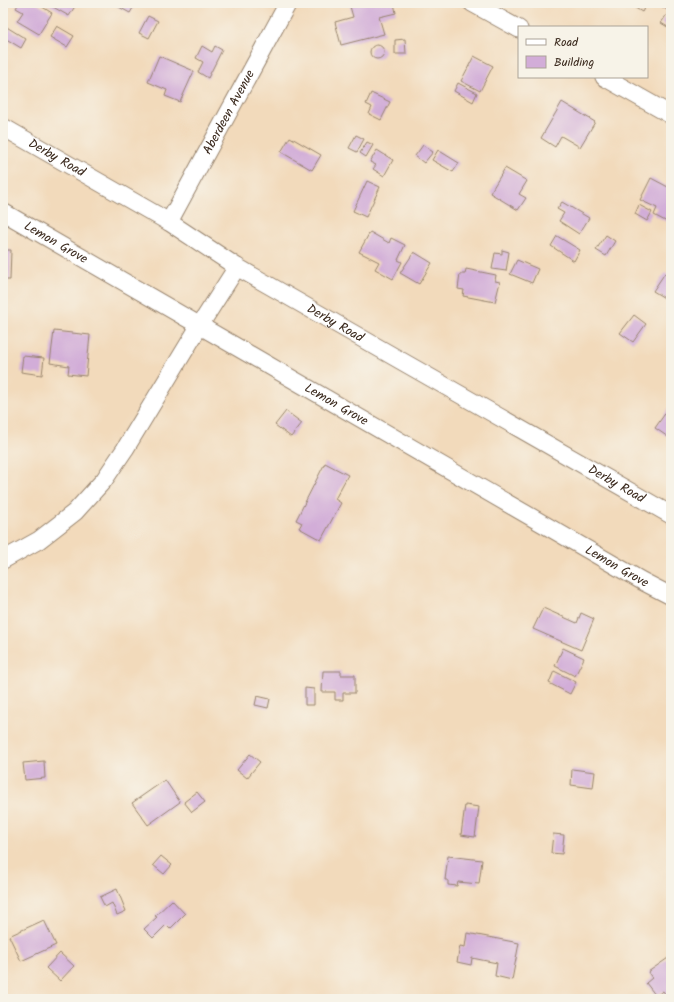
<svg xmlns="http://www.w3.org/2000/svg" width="674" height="1002" viewBox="0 0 674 1002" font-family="Kalam,sans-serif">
<rect width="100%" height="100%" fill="#f7f3e8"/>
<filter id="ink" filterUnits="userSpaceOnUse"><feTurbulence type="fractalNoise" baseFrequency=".025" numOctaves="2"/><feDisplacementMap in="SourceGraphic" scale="8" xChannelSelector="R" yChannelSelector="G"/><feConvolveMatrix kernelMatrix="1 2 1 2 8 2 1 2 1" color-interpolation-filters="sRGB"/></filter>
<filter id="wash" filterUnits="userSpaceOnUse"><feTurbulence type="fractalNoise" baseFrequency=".012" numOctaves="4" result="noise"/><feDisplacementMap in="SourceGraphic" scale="16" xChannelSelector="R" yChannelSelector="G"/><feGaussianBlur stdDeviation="0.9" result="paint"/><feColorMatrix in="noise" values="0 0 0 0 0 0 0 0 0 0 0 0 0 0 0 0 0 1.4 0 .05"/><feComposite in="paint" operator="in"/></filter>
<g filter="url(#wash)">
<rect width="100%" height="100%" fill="#f2dabb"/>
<g id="blocks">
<path fill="#d2add8" d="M19,3h17l16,10 -13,21 -22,-13 6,-9 -7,-4z
M46,3h31l-8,13z
M118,3h18l-6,10 -13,-7z
M349,3h45l2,10 -17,4 5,17 -43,11 -6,-23 18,-5z
M627,3h20l-5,9z
M656,3h15v26l-10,-6 8,-12z
M148,16l10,5 -9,17 -10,-5z
M5,26l21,13 -5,9 -18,-11v-9z
M57,26l17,10 -7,11 -17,-10z
M405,39l1,15h-11v-14z
M370 52a7 7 0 1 1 14 0a7 7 0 1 1-14 0Z
M202,46l10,6 3,-6 7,4 -14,28 -10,-6 5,-10 -7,-4z
M159,56l35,15 -14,31 -15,-6 2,-6 -19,-8z
M474,56l19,10 -13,25 -19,-10z
M458,83l19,10 -4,9 -19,-11z
M371,93l19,9 -9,18 -12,-6 3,-7 -6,-3z
M562,102l33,20 -15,25 -19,-11 -6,11 -14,-9z
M356,135l8,4 -7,13 -8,-4z
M290,137l31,18 -9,15 -31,-18z
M367,142l6,3 -7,12 -6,-4z
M423,145l10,7 -9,11 -9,-7z
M377,150l16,10 -9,16 -11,-7 3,-4 -6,-3z
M438,150l21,13 -6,9 -21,-12z
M505,168l22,13 -8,13 7,4 -8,12 -28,-17z
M651,178l17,9 3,-7v44l-17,-9 3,-7 -17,-8z
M367,181l13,6 -14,30 -13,-6z
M562,202l27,16 -10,16 -20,-13 5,-8 -7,-4z
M639,205l13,7 -5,9 -12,-7z
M370,232l19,11 2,-5 14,7 -7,15 4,2 -9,17 -18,-10 4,-7 -20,-10z
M606,235l9,6 -9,15 -10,-6z
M557,236l23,14 -6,11 -23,-15z
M3,250h8l-1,30h-7z
M502,250l7,2 -3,19 -14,-2 3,-16 7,1z
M414,252l18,11 -13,21 -19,-11z
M517,260l21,9 -6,14 -22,-9z
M466,269l30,6 -1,6 5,1 -5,20 -32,-6 1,-6 -6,-1 2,-15h5z
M665,273l6,4v25l-18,-11z
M634,315l12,9 -13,18 -13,-9z
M54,331l36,4 -4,41 -18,-2 1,-8 -19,-3z
M23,356l21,2 -2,17 -21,-3z
M671,405v34l-16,-11z
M286,411l16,12 -11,14 -16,-12z
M325,463l23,12 -13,24 6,4 -20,37 -22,-12 3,-5 -6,-3z
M543,608l34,15 4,-10 13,6 -13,31 -48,-21z
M563,648l21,10 -9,18 -20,-10z
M323,671h18v4h14v18h-12v7h-8v-8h-13z
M554,671l22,11 -6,12 -21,-11z
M305,688l9,1v16h-9z
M257,696l13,3 -2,9 -13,-3z
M250,754l10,8 -13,16 -10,-8z
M44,761l1,17 -20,2 -2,-17z
M572,769l23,3 -2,16 -22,-3z
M165,780l15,22 -32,23 -16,-22z
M197,792l8,10 -13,10 -8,-10z
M465,805l14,2 -4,30 -14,-2z
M553,834l11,1 -2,19 -11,-1z
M161,856l11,9 -8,9 -11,-9z
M448,856l34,4 -3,24 -21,-2 -1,4 -9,-1v-5h-3z
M117,889l9,22 -9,4 -5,-12 -7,4 -5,-10z
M172,900l13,14 -15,15 -4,-4 -13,13 -9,-9 13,-12 -2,-1z
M44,920l12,25 -35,16 -12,-25z
M467,933l52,10 -7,37 -17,-4 2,-13 -25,-5 -1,7 -14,-3 3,-16 5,1z
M60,953l14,13 -14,15 -14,-13z
M671,956v43h-2l-6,-8 -7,5 -10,-13 6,-5 -4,-6z"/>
</g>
</g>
<g filter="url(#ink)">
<use href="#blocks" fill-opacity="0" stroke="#96826c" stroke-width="1"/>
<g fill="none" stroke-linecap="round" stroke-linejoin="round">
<defs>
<g id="minor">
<path d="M472,3l47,26"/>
<path d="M604,77l67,38"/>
<path id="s1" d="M3,127l166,95 68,45 434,248"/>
<path id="s2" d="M3,212l639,369 29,15"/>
<path id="s3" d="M169,222l119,-219"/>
<path d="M3,560l36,-20 36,-28 29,-32 21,-31 75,-124 37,-58"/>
</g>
</defs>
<use href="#minor" stroke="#96826c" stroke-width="19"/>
<use href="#minor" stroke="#fff" stroke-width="17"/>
</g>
</g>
<g text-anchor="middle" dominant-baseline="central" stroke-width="4" stroke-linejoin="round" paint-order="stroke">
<g font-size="13" fill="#3b2a1e" stroke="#f7f3e8">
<text stroke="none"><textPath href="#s3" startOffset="125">Aberdeen Avenue</textPath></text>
<text stroke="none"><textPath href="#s1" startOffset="62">Derby Road</textPath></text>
<text stroke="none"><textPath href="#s2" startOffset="61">Lemon Grove</textPath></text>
<text stroke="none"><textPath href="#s1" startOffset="386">Derby Road</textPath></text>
<text stroke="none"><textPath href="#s2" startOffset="385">Lemon Grove</textPath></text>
<text stroke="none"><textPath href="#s1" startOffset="710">Derby Road</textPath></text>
<text stroke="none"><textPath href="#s2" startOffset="709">Lemon Grove</textPath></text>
</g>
</g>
<rect width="674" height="1002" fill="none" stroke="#f7f3e8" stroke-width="16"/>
<rect x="518" y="26" width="130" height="52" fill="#f7f3e8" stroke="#aca397"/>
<rect x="526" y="39" width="20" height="6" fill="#ffffff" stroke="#aca397"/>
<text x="554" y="46" font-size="12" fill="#3b2a1e">Road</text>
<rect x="526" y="56" width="20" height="12" fill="#d2add8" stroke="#aca397"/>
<text x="554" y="66" font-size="12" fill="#3b2a1e">Building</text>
</svg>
